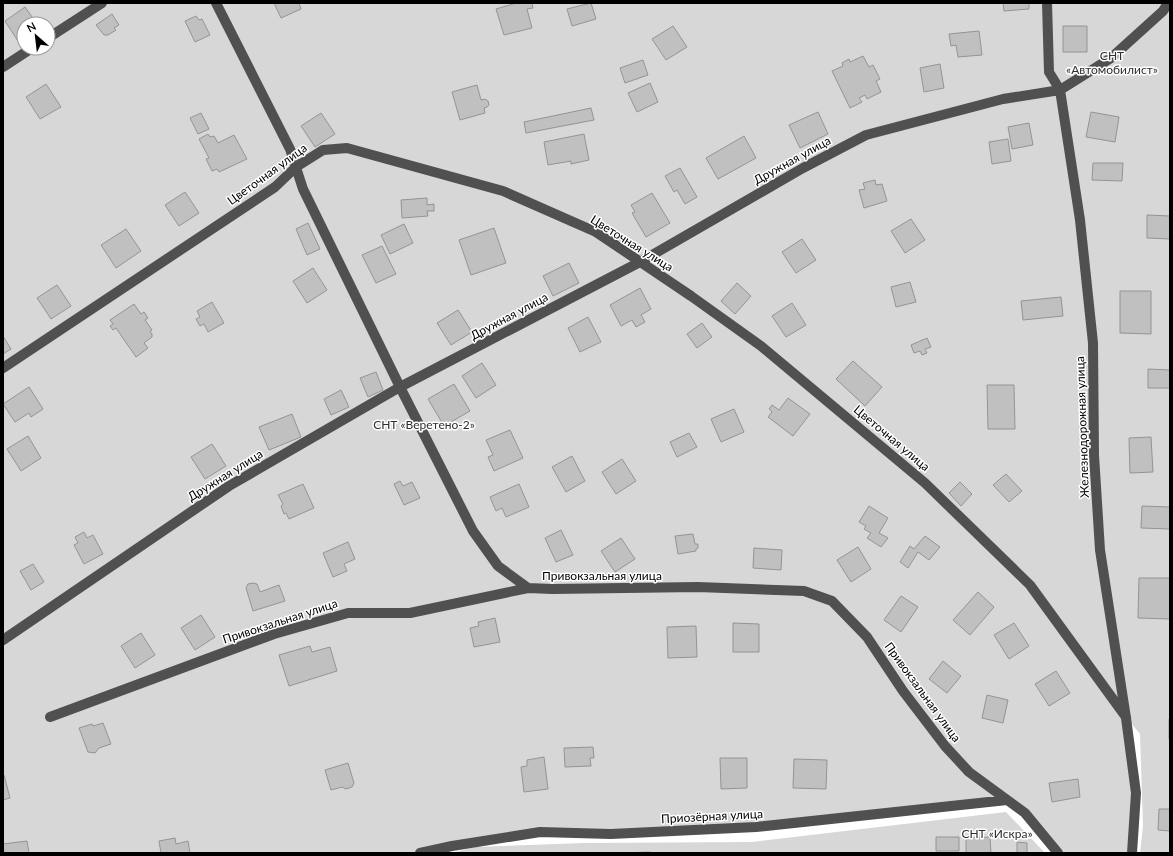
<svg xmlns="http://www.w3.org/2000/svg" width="1173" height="856" viewBox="0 0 1173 856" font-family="Lato,sans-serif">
<rect width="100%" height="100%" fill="#fff"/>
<path fill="#d7d7d7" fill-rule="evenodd" d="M3,3h1044l4,64v-64h119v850h-30l3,-27 -3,-92 -13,-16 9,75 -4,60h-74l-51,-53 -251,27 -216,5 -120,21h-417zM24,24h24v24h-24z
M1006,812l39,41h-594l24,-6 109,-4 168,-1z"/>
<path fill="#c0c0c0" stroke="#949494" d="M274,3h25l2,6 -20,9z
M516,3h16l1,5 -6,1 5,19 -28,7 -8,-26z
M591,3l5,16 -24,7 -5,-17z
M1003,3h26v6l-25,2z
M25,7l12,17h-13v13l-6,4 -13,-20z
M112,14l7,11 -5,3 2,2 -8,5h-4l-8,-10z
M196,16l3,4 3,-1 8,16 -15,7 -10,-21z
M673,26l14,21 -21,13 -14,-21z
M1063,26h24v26h-24z
M979,31l3,24 -24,2 -2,-12 -5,1 -2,-12z
M863,56l6,11 4,-2 7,14 -4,2 5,11 -14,7 -2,-4 -6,3 3,4 -12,6 -18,-37 11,-5 -1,-3 7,-4 1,3z
M643,60l5,15 -23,8 -5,-15z
M940,64l4,24 -20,4 -4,-24z
M650,83l8,19 -21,10 -9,-19z
M46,84l15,23 -21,12 -14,-22z
M477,85l4,15 4,-1 3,2 1,4 -2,2 -3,1 1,5 -25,7 -8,-28z
M591,108l3,12 -68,13 -2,-11z
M818,112l10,22 -28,14 -11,-23z
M1091,112l28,5 -4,25 -29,-5z
M201,113l8,16 -11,5 -8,-16z
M321,113l14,21 -20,13 -14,-21z
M1029,123l4,22 -21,4 -4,-22z
M208,134l2,3 4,-1 4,7 16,-8 13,24 -28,13 -2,-3 -5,2 -6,-12 3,-1 -10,-19z
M584,134l5,26 -18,4v-3l-23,4 -4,-23z
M744,136l12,22 -38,21 -12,-21z
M1008,139l3,22 -19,3 -3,-22z
M1093,163h30l-1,18 -30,-1z
M680,168l17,29 -12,7 -8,-14 -3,2 -9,-16z
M875,180l1,5 6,-1 5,17 -23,7 -5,-18 6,-1 -2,-6z
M185,192l14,21 -20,13 -14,-21z
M652,193l18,30 -24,14 -14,-24 3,-1 -4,-7z
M427,198v7l7,-1v7h-7l1,5 -26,2 -1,-18z
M1147,215l23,1v23l-23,-1z
M911,219l14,21 -20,13 -14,-22z
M308,223l12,26 -13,6 -11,-26z
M404,224l9,19 -23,11 -9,-19z
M494,228l12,35 -35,12 -12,-35z
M126,229l15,22 -25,17 -15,-23z
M802,239l14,21 -20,13 -14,-21z
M382,246l14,28 -20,9 -14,-28z
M569,263l10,20 -26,13 -10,-20z
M313,268l14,22 -20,13 -14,-22z
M910,282l6,20 -20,5 -5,-20z
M737,283l14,13 -16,18 -14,-13z
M57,285l14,21 -20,13 -14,-21z
M640,288l11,21 -10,6 4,7 -9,5 -4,-7 -11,6 -11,-21z
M1120,291h31v43l-31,-1z
M1061,297l2,19 -40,4 -2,-19z
M212,302l12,21 -16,9 -4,-8 -4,2 -4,-7 4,-2 -3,-6z
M792,303l14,22 -20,12 -14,-21z
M134,304l7,10 3,-2 4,6 -3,2 7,10 -2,1 2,3v3l-8,6 4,5 -12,9 -20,-29 -3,2 -3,-4 3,-2 -3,-4z
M458,310l14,22 -21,13 -14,-22z
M588,317l13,25 -21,10 -12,-24z
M702,323l10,14 -15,11 -10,-14z
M3,336l8,13 -8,5z
M927,338l4,9 -6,2 2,4 -5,2 -2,-4 -6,2 -3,-8z
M853,361l29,26 -17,19 -29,-27z
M482,363l14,22 -20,13 -14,-22z
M1148,369l22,1v18h-22z
M376,372l7,18 -15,7 -8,-19z
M454,384l16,27 -26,15 -16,-27z
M987,385h27l1,44h-27z
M29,387l14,22 -12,8 -2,-4 -14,9 -12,-18z
M341,390l8,17 -18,8 -7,-16z
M788,398l22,16 -17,22 -25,-19 4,-5 -3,-3 3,-4 7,5z
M734,409l10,23 -23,10 -10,-23z
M292,414l9,23 -32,13 -10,-23z
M510,430l13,28 -29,13 -6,-14 5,-2 -7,-15z
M689,433l8,14 -20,10 -7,-15z
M28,436l13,22 -20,13 -14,-22z
M1151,437l2,35 -23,1 -1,-35z
M212,444l14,22 -21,13 -14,-22z
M572,456l13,25 -19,11 -14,-25z
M622,459l14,22 -20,13 -14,-22z
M1006,474l16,17 -13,11 -16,-17z
M400,481l3,5 9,-4 8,16 -16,7 -10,-21z
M960,482l12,12 -11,12 -12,-13z
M303,484l11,24 -25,11 -3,-6 -2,1 -3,-8 2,-2 -5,-9z
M519,484l10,23 -23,10 -4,-9 -6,3 -6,-14z
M869,506l19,12 -9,15 9,5 -7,9 -14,-9 4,-5 -7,-4 2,-3 -7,-4z
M1142,506l28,1v22l-29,-1z
M561,530l12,25 -17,7 -11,-24z
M84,532l3,6 6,-3 10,19 -19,10 -10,-19 4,-2 -3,-6z
M693,534l2,10h3v4l-2,1v2l-18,3 -3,-18z
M925,536l15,11 -11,13 -11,-8 -10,16 -8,-6 10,-16 4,3z
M621,538l14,21 -20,13 -14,-21z
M348,542l7,17 -11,5 3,7 -14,6 -10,-24z
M858,547l13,22 -20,13 -14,-22z
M754,548l28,2 -1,20 -28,-2z
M33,564l11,18 -13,8 -11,-19z
M1139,578h31v41l-32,-1z
M253,583l4,1 3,8 19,-7 6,16 -32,10 -7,-23 2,-4z
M978,592l16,15 -24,28 -17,-15z
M901,596l17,11 -17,25 -17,-12z
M201,615l14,22 -20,13 -14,-22z
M495,618l5,24 -26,5 -4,-19 9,-2 -1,-4z
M733,623l26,1v28h-26z
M1014,623l15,23 -20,13 -15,-24z
M696,626l1,31 -29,1 -1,-31z
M141,633l14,22 -20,13 -14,-22z
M310,646l2,6 18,-5 7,24 -48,15 -10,-31z
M943,661l18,15 -14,17 -18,-14z
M1056,671l14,22 -21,13 -14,-22z
M987,695l21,5 -5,23 -21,-5z
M1169,719h1v20h-1z
M103,723l8,21 -12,4 -4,5 -7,-1 -9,-24 13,-4 1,2z
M593,747l1,11h-4l1,8 -26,1 -1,-19z
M544,757l4,32 -24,3 -3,-25 6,-1v-6z
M720,758h27v30l-26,1z
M794,759l33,1 -1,29 -33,-1z
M348,763l6,20 -2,4 -6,2 -4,-2 -11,3 -6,-20z
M3,775h1l6,23 -7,2z
M1078,779l2,18 -28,5 -3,-19z
M1159,809h11v22l-12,-1z
M936,837h23v14h-23z
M990,837l1,16h-25v-15z
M175,838l1,6 12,-3 2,12h-29l-2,-12z
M27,841l2,12h-25l-1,-9z
M1017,842l10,1v10h-10z
M650,852v1h-31z"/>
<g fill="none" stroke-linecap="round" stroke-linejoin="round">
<path stroke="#505050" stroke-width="10" d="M216,3l74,146 13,40 97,198 73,144 25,35 30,22
M1047,3l2,69 11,18 20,130 13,123 1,112 6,95 26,168 10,75 -4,60
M48,38l54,-35
M3,67l29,-19
M3,368l272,-181 21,-20 27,-17 24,-2 156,43 93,41 95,64 70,50 164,137 105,102 96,132
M3,640l226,-154 171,-99 240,-125 163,-94 63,-33 137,-36 57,-9 51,-32 52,-47 5,-8
M50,717l224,-83 74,-21h62l118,-25 24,1 146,-2 106,4 28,10 35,36 36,54 42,55 24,26 56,41 33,40
M420,853l32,-7 88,-14 71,2 145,-7 251,-27"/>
</g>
<g text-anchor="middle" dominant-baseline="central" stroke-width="3" stroke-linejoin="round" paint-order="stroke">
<g font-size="12" fill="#2e2e2e" stroke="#fff">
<text x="1112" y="55">СНТ<tspan x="1112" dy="14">«Автомобилист»</tspan></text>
<text x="424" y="424">СНТ «Веретено-2»</text>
<text x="997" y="833">СНТ «Искра»</text>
</g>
<g font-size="12" fill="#000" stroke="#fff">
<text transform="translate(792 160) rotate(-29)">Дружная улица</text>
<text transform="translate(267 174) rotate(-36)">Цветочная улица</text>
<text transform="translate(632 243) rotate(32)">Цветочная улица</text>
<text transform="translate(509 316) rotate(-28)">Дружная улица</text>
<text transform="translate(1082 427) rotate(-92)">Железнодорожная улица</text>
<text transform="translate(892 438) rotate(40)">Цветочная улица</text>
<text transform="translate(225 475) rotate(-32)">Дружная улица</text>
<text x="602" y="575">Привокзальная улица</text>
<text transform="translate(280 621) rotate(-18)">Привокзальная улица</text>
<text transform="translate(923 692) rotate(54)">Привокзальная улица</text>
<text transform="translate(712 816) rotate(-3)">Приозёрная улица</text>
</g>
</g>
<rect width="1173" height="856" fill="none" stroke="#000000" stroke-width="8"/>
<g transform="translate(36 36) rotate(332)"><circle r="19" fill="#ffffff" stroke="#999999"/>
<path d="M0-3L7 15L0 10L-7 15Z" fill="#000000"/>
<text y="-6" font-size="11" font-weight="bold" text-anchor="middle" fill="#000000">N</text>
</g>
</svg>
